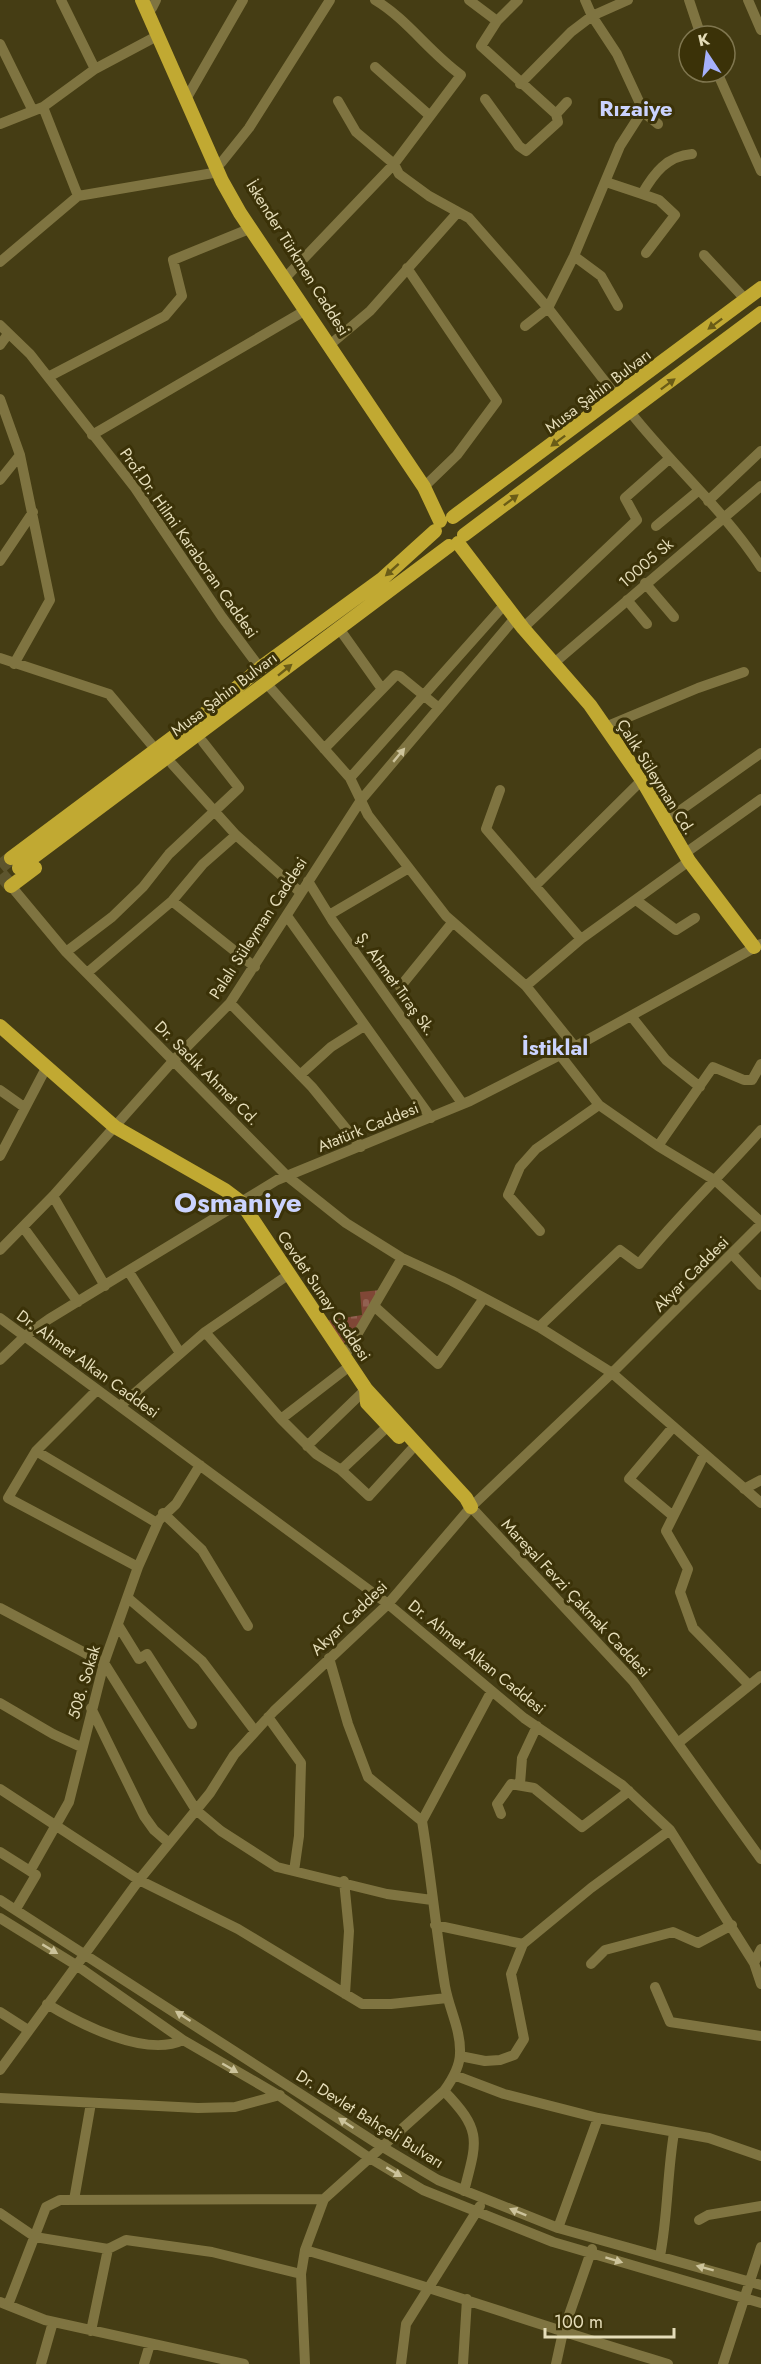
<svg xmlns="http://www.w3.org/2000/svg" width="761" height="2364" viewBox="0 0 761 2364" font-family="Jost,sans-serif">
<defs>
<pattern id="cemetery-stones" width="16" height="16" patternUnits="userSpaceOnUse" patternTransform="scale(1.5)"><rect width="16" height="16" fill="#804736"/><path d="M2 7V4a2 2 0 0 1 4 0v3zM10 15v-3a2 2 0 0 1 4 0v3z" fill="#926151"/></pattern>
</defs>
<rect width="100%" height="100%" fill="#453d14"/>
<path fill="url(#cemetery-stones)" d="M381,1290l-25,42 -12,11h-6l-13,-22 37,-6 -2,-23z"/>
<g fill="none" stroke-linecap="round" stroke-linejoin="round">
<path stroke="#5d552d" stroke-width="14" stroke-dasharray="14 7" stroke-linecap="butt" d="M0,867l11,-9
M0,884l19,-16"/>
<path stroke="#7f7441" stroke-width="10" d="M61,0l34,69
M469,0l28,21
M518,0l-21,21 -16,25 75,68 11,-12
M689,0l12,36
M748,0l13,30
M152,8l4,-8
M0,44l33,67
M375,67l54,48
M717,72l44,99
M520,84l51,-52 21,-16 36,-16
M189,94l54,-94
M485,99l34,47 7,5 32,-29 -2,-8
M338,101l18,31 38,32 5,10 30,22 29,16
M642,111l16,13
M0,124l43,-17 52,-38 62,-33
M221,163l28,-35 81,-128
M606,182l36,12c12,-21 25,-38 50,-40
M642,194l17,6 16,15 -29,38
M78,196l141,-24
M704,255l42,45
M574,256l27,20 17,30
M0,262l78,-66 -35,-89
M407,268l90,133 -40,54 -30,29
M287,276l107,-112 67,-89c-31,-22 -54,-56 -86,-75
M0,325l30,29 105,134 87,129 38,51
M525,326l23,-18 26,-52 46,-110 23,-36 -26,-56 -25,-38 -7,-16
M332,343l38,-32 88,-99 11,6 79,90 69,89
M0,345l8,-11
M48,377l117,-61 17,-20 -9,-36 76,-31
M0,399l20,56 30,145 -36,64
M631,413c41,52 94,98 130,154
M92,435l214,-125
M0,480l20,-25
M708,501l53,-50
M656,526l42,-35
M0,561l33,-49
M645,583l29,34
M627,600l20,24
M338,627l44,62
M523,628l114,-108 -12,-22 44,-39
M0,658l109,36 42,50
M553,664l208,-178
M267,684l83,94 18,37 78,101 80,70 49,61
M605,727l93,-39 46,-16
M324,749l72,-74 4,1 39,32
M172,764l64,71 65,58
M350,778l155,-174
M500,790l-14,39 95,110
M664,822l97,-69
M684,854l77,-55
M308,881l24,39 130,183
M11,886l55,66 221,224 59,47 56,35 50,23 87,46 73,46 149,130
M535,886l107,-106
M636,900l40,30 19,-12
M172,901l83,66
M329,915l80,-47
M287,916l144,202
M66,952l46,-35 31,-30 26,-33 70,-66 -36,-46
M87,973l85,-72 31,-37 33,-29
M526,986l55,-47 108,-78
M400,987l52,-64
M230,1003l82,84 49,60
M631,1016l35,44 34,27
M560,1055l39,50 59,41 58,35 45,41
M300,1075l31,-28 33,-21
M0,1090l24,17
M658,1146l55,-79 31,13h8l9,-16
M0,1156l46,-88
M53,1196l52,90
M23,1227l55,75
M540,1231l-32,-36 12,-28 16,-18 63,-44
M0,1250l53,-54 120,-135 57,-58 131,-203 154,-182
M732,1254l29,31
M129,1272l51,81
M374,1306l64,58 46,-66
M0,1318l388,286 136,114 98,67 48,45 84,133 7,21
M539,1327l81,-77 19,14c38,-47 82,-89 122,-134
M205,1332l76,87
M344,1357l58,-99
M0,1360l25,-24 24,-17 228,-139 193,-79 90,-46 201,-111
M351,1365l-70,54 35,35 25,16 28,26 42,-46
M96,1391l-60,60 -28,47 130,69
M120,1406l85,-74 83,-57
M673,1427l-44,52 44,37
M307,1446l59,-57
M36,1451l121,72
M704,1455l-38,76 22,38 -8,23 13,36 56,57
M341,1470l47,-44
M744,1489l17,-9
M471,1507l162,174 128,178
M163,1513l39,37 46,76
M128,1598l74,63 53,70
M0,1608l104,55 92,147 25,21 56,36 110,27 45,6
M118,1625l21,34 8,-5 45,70
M0,1703l53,31 28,13
M91,1708l53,108 10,14 15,13
M268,1717l33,46 -2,73 -5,35
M678,1743l83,-67
M520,1784l2,-26 15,-32
M0,1789l139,91 99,49 124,75h29l56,-6
M501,1814l-4,-10 14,-20 23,4 48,39 47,-36
M422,1821l69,-129
M0,1852l30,19
M344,1881l5,50 -4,63
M0,1900l381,246 57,34 120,48 203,57
M16,1909l20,-34 -6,-4 39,-69 35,-139 34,-96 21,-47 17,-16 24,-39
M0,1918l76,47 107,75 95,55 90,62 55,33 130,52 208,61
M435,1925l88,19 68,-56 79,-58
M754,1963l7,-14
M591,1964l14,-14 68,-18 25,11 34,-18
M655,1987l15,35 91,14
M47,2004c33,20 99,54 136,36
M0,2012l28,18
M460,2056l25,5 15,-1 14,-5 10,-16 -13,-65 12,-30
M0,2070l139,-190 71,-87 24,-38 40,-44 114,-107 83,-97 141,-134 149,-149
M454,2075l50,19 94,24
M444,2091c39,40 33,50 20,100
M0,2098l198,10 37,-1 45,-12
M74,2200l17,-97
M0,2213l35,24 73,12 18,-9 86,12 89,22
M699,2220l9,-5 53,-9
M558,2228l40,-110 111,20 52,18
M305,2250c122,35 241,78 363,114
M660,2256c8,-41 7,-82 14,-123
M0,2302l45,18 199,44
M8,2305l38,-98 14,-7 264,-1
M91,2331l17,-82
M41,2364l12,-42
M144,2364l6,-20
M305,2364l-4,-90 4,-24 19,-51 120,-108c8,-11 16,-24 16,-38 1,-23 -11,-44 -15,-67 -9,-55 -14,-110 -23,-165l-54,-44 -20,-53 -19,-66
M401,2364l5,-40 74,-118
M463,2364l4,-65
M556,2364l7,-32 29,-83
M723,2364l38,-117"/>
<path stroke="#c1a932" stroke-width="14" d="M142,0l80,181 18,32 184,274 16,34
M453,517l308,-229
M464,535l297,-222
M458,543l65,85 67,77 52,75 47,81 65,86
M11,858l205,-153 44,-37 122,-89 53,-48
M19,868l430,-322
M11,886l24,-18
M0,1026l115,101 110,63 16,12 125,187 100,109 5,9
M366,1389l1,14 32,34"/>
</g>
<defs><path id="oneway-solid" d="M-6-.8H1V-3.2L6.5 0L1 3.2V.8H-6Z" transform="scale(1.5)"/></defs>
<g fill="#6a5c17">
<use href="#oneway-solid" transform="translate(715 324) rotate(143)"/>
<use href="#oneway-solid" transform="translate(668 384) rotate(-37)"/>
<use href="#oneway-solid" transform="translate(558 441) rotate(143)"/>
<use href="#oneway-solid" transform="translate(511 500) rotate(-37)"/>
<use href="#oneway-solid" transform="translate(392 570) rotate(138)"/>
<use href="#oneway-solid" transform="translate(285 670) rotate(-39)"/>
</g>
<g fill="#ccc39b">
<use href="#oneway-solid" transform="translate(399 755) rotate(-50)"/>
<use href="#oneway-solid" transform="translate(50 1949) rotate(31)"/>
<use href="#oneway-solid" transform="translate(183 2016) rotate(-147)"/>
<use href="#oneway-solid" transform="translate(230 2068) rotate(30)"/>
<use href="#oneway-solid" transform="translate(346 2123) rotate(-146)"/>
<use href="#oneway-solid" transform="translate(394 2172) rotate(31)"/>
<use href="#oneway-solid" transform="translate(518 2212) rotate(-158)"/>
<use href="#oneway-solid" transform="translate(614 2260) rotate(17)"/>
<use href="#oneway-solid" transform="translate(705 2268) rotate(-165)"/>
</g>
<g text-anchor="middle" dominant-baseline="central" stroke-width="6" stroke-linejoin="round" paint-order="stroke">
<g font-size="16" fill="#e5ddb9" stroke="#3b3208">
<text transform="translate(298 258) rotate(58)">İskender Türkmen Caddesi</text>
<text transform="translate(598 391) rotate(-37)">Musa Şahin Bulvarı</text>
<text transform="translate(189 543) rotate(55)">Prof.Dr. Hilmi Karaboran Caddesi</text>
<text transform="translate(646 563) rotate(-41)">10005 Sk</text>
<text transform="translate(224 694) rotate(-37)">Musa Şahin Bulvarı</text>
<text transform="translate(656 777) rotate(58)">Çalık Süleyman Cd.</text>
<text transform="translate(258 928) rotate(-57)">Palalı Süleyman Caddesi</text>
<text transform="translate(396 984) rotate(54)">Ş. Ahmet Tıraş Sk.</text>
<text transform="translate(207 1073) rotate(45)">Dr. Sadık Ahmet Cd.</text>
<text transform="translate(368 1127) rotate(-22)">Atatürk Caddesi</text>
<text transform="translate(691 1274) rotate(-45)">Akyar Caddesi</text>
<text transform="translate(324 1296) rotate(56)">Cevdet Sunay Caddesi</text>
<text transform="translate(88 1364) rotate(36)">Dr. Ahmet Alkan Caddesi</text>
<text transform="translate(576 1598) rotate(47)">Mareşal Fevzi Çakmak Caddesi</text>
<text transform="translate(349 1618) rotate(-44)">Akyar Caddesi</text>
<text transform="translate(477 1657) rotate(39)">Dr. Ahmet Alkan Caddesi</text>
<text transform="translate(84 1682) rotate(-73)">508. Sokak</text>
<text transform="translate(370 2119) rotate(32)">Dr. Devlet Bahçeli Bulvarı</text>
</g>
<g font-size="22" font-weight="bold" fill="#cbd3fe" stroke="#3b3208">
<text x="636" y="108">Rızaiye</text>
<text x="555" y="1047">İstiklal</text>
</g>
<g font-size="28" font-weight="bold" fill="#cbd3fe" stroke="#3b3208">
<text x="238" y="1202">Osmaniye</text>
</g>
</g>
<g transform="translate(707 54) rotate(347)"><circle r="28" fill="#3b3208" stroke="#7f764f" stroke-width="1.5"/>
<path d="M0-4.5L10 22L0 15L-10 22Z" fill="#a6b1fc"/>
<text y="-9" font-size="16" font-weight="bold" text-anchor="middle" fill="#e5ddb9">K</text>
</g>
<path d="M545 2328v9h129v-9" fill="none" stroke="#e5ddb9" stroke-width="3"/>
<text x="554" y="2328" font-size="18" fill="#e5ddb9" stroke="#3b3208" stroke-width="4.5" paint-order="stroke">100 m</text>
</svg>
